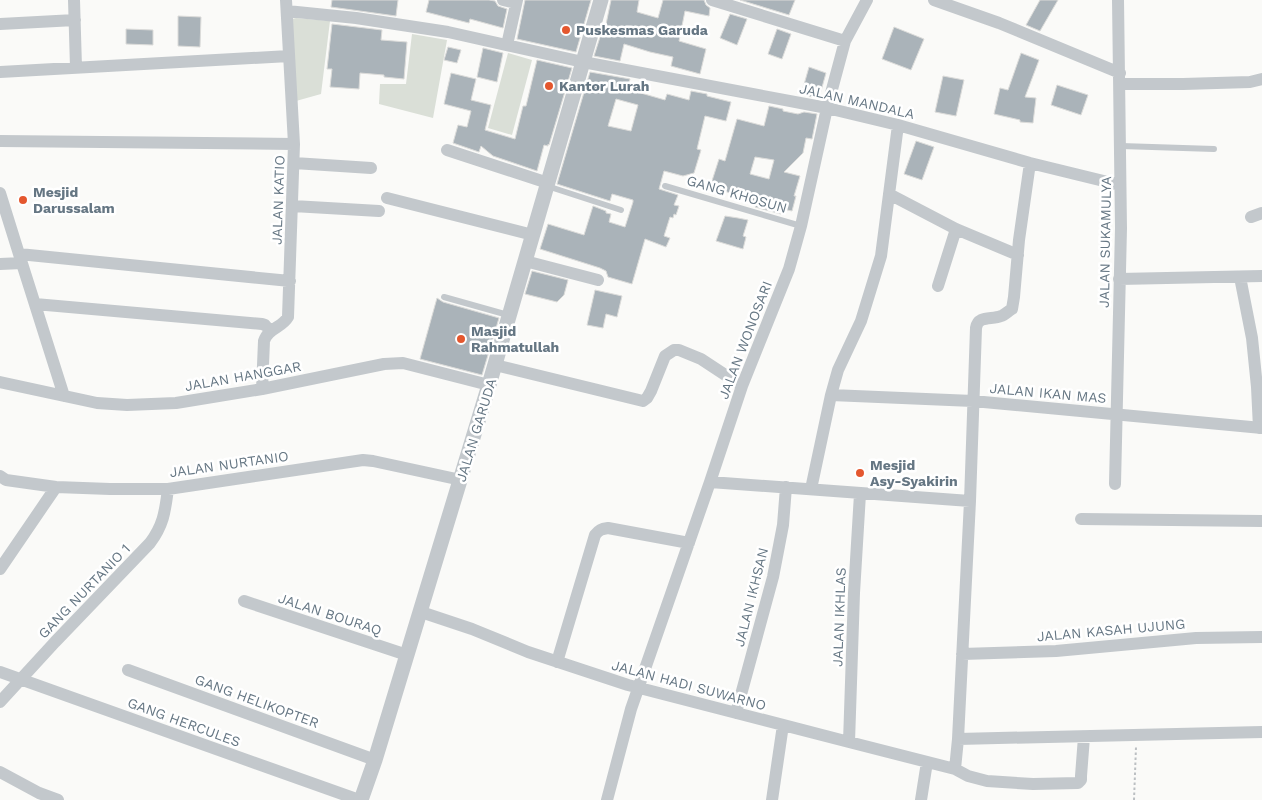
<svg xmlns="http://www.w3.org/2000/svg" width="1262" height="800" viewBox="0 0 1262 800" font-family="'Work Sans',sans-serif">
<rect width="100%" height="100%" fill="#fafaf8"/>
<path fill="#dadfd7" d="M296,18l34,3 -9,73 -25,7 -4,-82z
M412,34l35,6 -14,78 -54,-14 1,-20h26z
M508,53l24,7 -20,75 -24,-7z"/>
<path fill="#aab3b9" stroke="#dcdcda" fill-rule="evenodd" d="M332,0h66l-2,16 -65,-9z
M429,0h60l6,1 3,5 9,3 -4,19 -33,-9 -1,4 -43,-11z
M525,0h66l-15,52 -59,-13z
M611,0h28l-2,12 21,6 5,-18h41l2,5 4,3 -1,8 -24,-5 -6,30 27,8 -6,25 -29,-8 2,-9 -23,-5 -26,-8 -4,17 -26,-5 7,-22h3z
M740,0h55l-6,15z
M1040,0h18l-18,31 -14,-6z
M730,14l17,5 -10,26 -17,-7z
M178,16l23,1 -1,30 -22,-1z
M332,24l50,6 -1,10 26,2 -3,37 -20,-2v-2l-24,-2 -1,16 -29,-2 2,-18h-5z
M894,27l30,12 -13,31 -29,-11z
M126,29l27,1v15l-27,-1z
M777,29l14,5 -9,25 -14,-5z
M448,47l13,3 -4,13 -13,-3z
M483,48l20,5 -6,29 -20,-5z
M1021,53l18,7 -14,37 11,1 -3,25 -13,-1v-2l-26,-6 6,-26 8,2z
M537,60l35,8 -23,77 -1,-1v2l-4,-1 -7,26 -44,-15 -12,-10 -2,6 -26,-9 5,-18 9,2 4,-16 -27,-7 7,-31 25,6 -5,21 20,5 -6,25 30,9 8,-33h3z
M809,67l17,6 -7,25 -18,-3z
M590,72l40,7 -3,10 38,11 2,-6 22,6 2,-9 16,3v2l24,6 -5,19 -21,-5 -8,33 4,1 -7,23 -11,3 -19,-5 -5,18 19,6 -4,10 5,1 -3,9 -2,-1 -1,4 -3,-1 -6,19 6,2 -4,9 -21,-8 -13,45 -24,-7 -2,-6 -6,-3 -60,-19 8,-25 36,11 9,-29 13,5v2l5,1 -2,8 16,5 8,-25v-2l-21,-6 -2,7 -53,-17zM616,99l22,6 -7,26 -23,-5z
M943,76l21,4 -8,36 -21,-4z
M1057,85l31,10 -7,20 -30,-10z
M769,106l14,3v2l15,3 6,-2 13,2 -5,25 -6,-1 -3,15 -19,19 16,4 -6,20h2l-4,15 -10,-2 -1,5 -26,-7 1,-2 -13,-4 1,-4 -34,-10 9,-28 6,2 12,-42 27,7zM755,157l19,3 -5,19 -19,-5z
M916,141l18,6 -12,33 -18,-6z
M725,216l13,2 10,2 -5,16 3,1 -3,12 -27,-8z
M532,271l36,9 -4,15 -7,7 -32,-8z
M595,290l27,6 -5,21 -11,-3 -3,14 -16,-3z
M437,298l6,4 56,16 -17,57 -62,-16z"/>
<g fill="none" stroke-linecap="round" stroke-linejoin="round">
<path stroke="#bbbfc2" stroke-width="2" stroke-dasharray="2.5 2.5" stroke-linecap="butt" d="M1134,800l2,-53"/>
<path stroke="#c3c8cc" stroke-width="6" d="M1121,146l93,3
M547,186l74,24
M665,186l136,40
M444,297l64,18"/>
<path stroke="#c3c8cc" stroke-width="12" d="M74,0l2,67
M503,0l13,3
M712,0l133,41
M934,0l65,23 121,50
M287,11l69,7 92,14 135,30 244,46 71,17 132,38 90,22
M0,24l75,-4
M507,45l10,-45
M0,72l289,-16
M1120,84h63l67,-2 12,-3
M0,141l294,3
M447,150l101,33
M294,163l77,5
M0,193l19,61 271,27
M889,194l67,35 62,26
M387,198l146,37
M293,206l86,5
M1251,217l11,-4
M19,254l45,142
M525,261l73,19
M0,264l22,-1
M1240,277l12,61 5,49 2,41
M1119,279l143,-3
M938,286l18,-57
M35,304l227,20 3,1 5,6
M495,365l148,36 4,-3 4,-7 14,-35 9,-6h5l22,9 41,27
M0,382l97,21 30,2 49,-2 86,-14 122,-25 19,-1 86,22
M262,389l2,-48c4,-13 18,-13 24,-24l6,-173 -8,-144
M831,395l142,6 289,27
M0,476l6,4 50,7 54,2h58l195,-29 10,1 88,19
M710,482l260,19
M1115,484l6,-256 -3,-228
M811,489l20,-94 7,-25 23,-49 20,-65 17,-131
M1081,519l181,2
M0,569l56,-82
M244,601l163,54
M421,612l51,17 56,23 100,33 221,57 106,27 13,7 19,5 46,3 45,-1 3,-3v-4l3,-39
M962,654l94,-3 140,-13 66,-1
M557,662l38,-127c4,-5 6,-6 13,-7l81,15
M128,670l247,90
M0,672l359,128
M0,702l55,-60 95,-99c14,-19 15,-32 18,-54
M736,713l37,-136 10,-52 3,-38
M958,739l304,-7
M849,742l5,-149 6,-99
M955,769l3,-30 12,-238 6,-173c2,-13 16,-8 25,-12 4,-1 7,-5 11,-7l2,-12 5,-57 11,-77
M0,772l39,21 19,7
M607,800l24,-91 79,-227 32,-96 47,-117 12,-43 26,-118 18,-67 22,-41
M772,800l11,-75
M921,800l6,-38"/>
<path stroke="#c3c8cc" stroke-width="15" d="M361,800l14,-40 114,-375 112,-385"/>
</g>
<g fill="#e4572e" stroke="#fff" stroke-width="2">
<circle cx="566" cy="30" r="5"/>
<circle cx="549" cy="86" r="5"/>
<circle cx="23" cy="200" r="5"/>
<circle cx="461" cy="339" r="5"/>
<circle cx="860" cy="473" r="5"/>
</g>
<g text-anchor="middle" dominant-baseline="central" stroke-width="5" stroke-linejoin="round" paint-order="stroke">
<g font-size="14" font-weight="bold" fill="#657683" stroke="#fff" text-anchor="start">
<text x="576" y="30">Puskesmas Garuda</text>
<text x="559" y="86">Kantor Lurah</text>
<text x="33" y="192">Mesjid<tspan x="33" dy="16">Darussalam</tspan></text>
<text x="471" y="331">Masjid<tspan x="471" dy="16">Rahmatullah</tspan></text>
<text x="870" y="465">Mesjid<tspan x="870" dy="16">Asy-Syakirin</tspan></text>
</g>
<g font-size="14" fill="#657683" stroke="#fff">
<text transform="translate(857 101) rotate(13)">JALAN MANDALA</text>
<text transform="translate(737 194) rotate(16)">GANG KHOSUN</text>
<text transform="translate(278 200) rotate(-88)">JALAN KATIO</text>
<text transform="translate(1105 242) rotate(-89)">JALAN SUKAMULYA</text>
<text transform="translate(745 340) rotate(-69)">JALAN WONOSARI</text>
<text transform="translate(243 376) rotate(-10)">JALAN HANGGAR</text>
<text transform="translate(1048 393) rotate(5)">JALAN IKAN MAS</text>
<text transform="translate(476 430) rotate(-73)">JALAN GARUDA</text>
<text transform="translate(229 464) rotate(-8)">JALAN NURTANIO</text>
<text transform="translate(84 591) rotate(-46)">GANG NURTANIO 1</text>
<text transform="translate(751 597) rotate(-76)">JALAN IKHSAN</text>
<text transform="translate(330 614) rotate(18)">JALAN BOURAQ</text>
<text transform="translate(839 617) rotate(-88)">JALAN IKHLAS</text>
<text transform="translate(1111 630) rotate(-5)">JALAN KASAH UJUNG</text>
<text transform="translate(689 685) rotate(15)">JALAN HADI SUWARNO</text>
<text transform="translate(257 701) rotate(20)">GANG HELIKOPTER</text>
<text transform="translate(184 722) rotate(20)">GANG HERCULES</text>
</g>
</g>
</svg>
